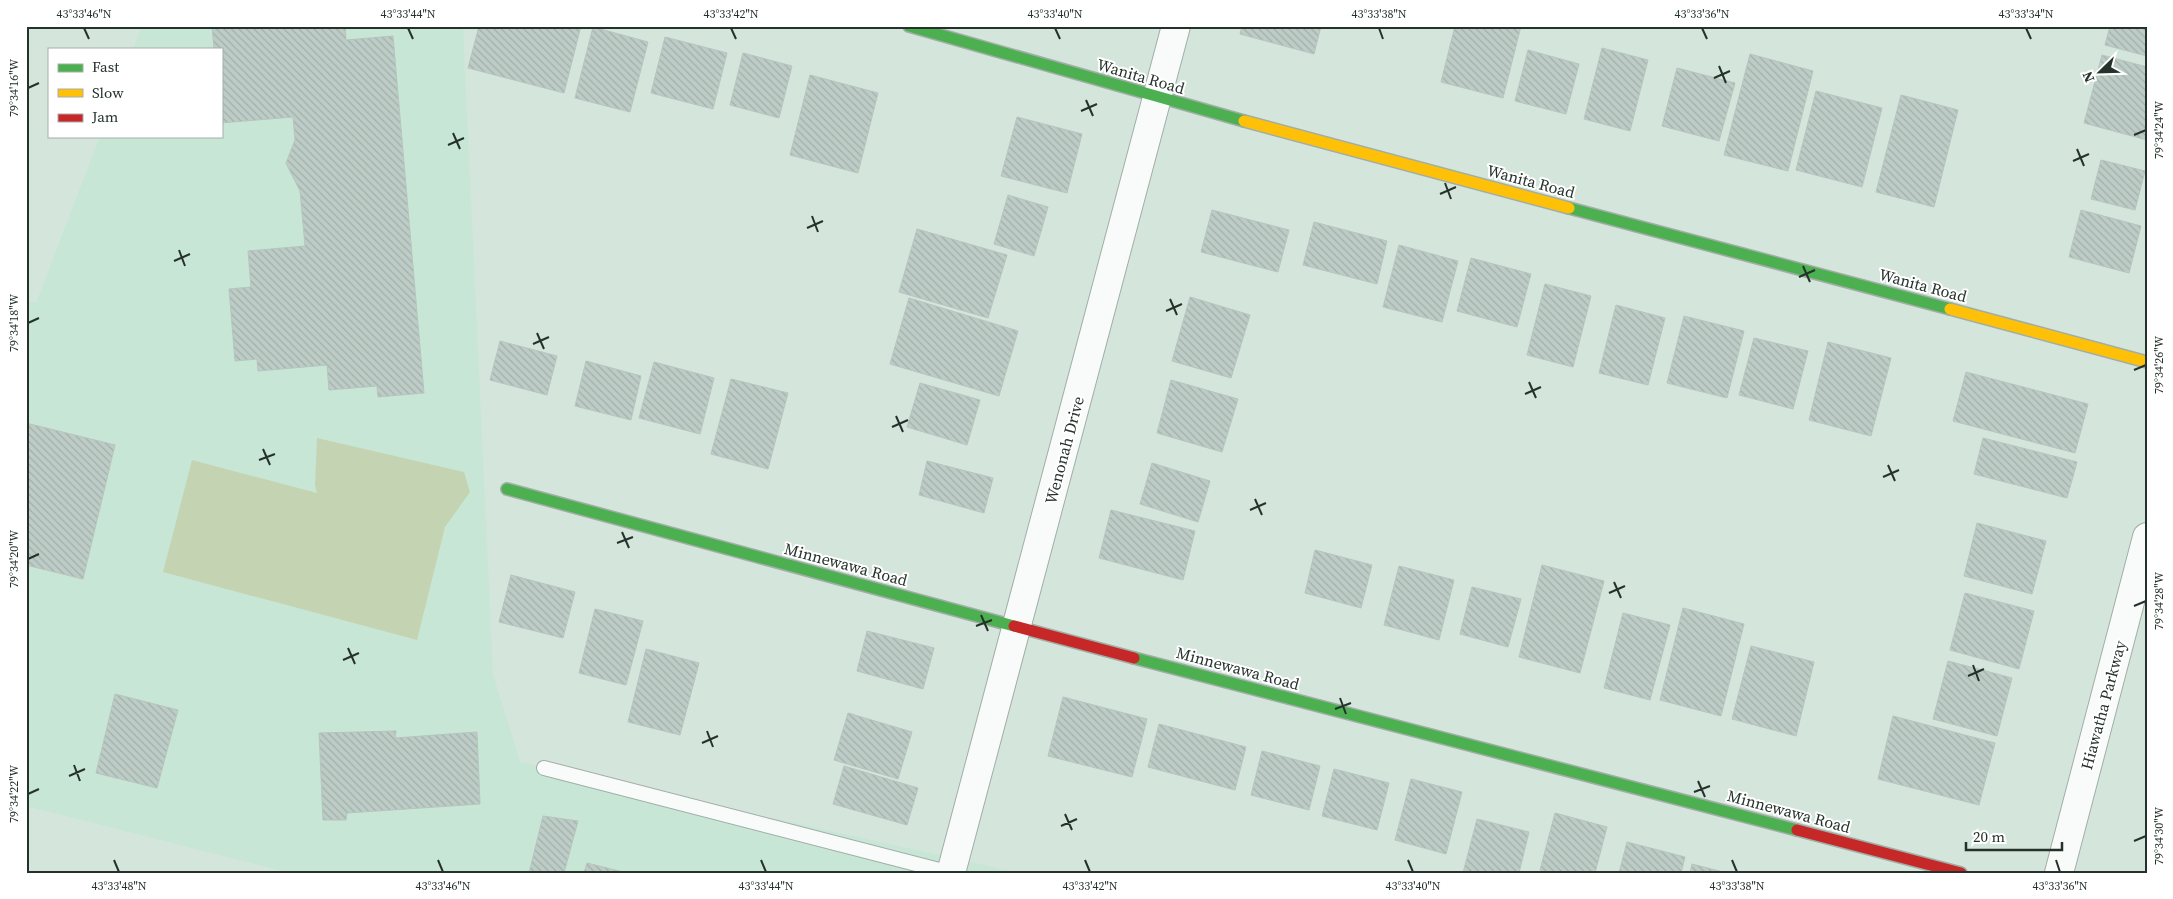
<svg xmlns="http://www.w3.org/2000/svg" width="2173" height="899" viewBox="0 0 2173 899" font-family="'Source Serif 4',serif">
<defs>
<pattern id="building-back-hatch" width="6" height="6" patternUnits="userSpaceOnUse" patternTransform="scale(1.25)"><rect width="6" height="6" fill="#bdccc6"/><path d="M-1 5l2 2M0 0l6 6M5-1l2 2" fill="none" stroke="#a2b0aa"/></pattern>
</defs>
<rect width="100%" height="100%" fill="#d4e5dc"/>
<path fill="#c7e6d5" d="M142,26h321l30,648 27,88 500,111h-729l-265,-67v-505l10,2 64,-167h121v-87h-88z"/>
<path fill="#c4d4b2" d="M317,438l147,34 6,20 -25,35 -28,113 -254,-68 29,-112 125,33 -2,-8z"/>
<path fill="url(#building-back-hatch)" stroke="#b6c5bf" d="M212,26h133l1,14 47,-4 31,357 -46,4 -1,-11 -48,4 -2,-25 -69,6 -1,-12 -22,2 -6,-72 22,-2 -3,-36 57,-5 -5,-55 -14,-28 9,-23 -2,-23 -72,6v-74h-7z
M479,26h102l-17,67 -96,-25z
M1242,26h79l-7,28 -74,-20z
M1455,26h66l-18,72 -62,-16z
M2110,26h37v30l-42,-11z
M593,27l55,15 -18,70 -55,-14z
M665,37l62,16 -14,56 -62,-16z
M1602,48l46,12 -18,71 -46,-12z
M1528,50l51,14 -13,50 -51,-13z
M743,53l49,13 -13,52 -49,-13z
M1750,54l63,17 -25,100 -64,-16z
M2102,55l45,12v73l-63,-17z
M1677,68l58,15 -16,58 -57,-15z
M810,75l68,18 -20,80 -68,-18z
M1816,91l66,17 -20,79 -66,-17z
M1901,95l57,15 -24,97 -58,-15z
M1017,117l65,17 -15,59 -66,-17z
M2101,160l44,11 -10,39 -44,-11z
M1008,195l40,12 -14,49 -40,-12z
M1212,210l77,20 -11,42 -77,-20z
M2081,210l60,16 -12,47 -60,-16z
M1314,222l73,19 -10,43 -74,-19z
M917,229l90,26 -19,63 -89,-26z
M1399,245l59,16 -16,61 -59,-15z
M1471,258l60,16 -14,53 -60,-16z
M1545,284l46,12 -18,71 -46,-12z
M1190,297l60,18 -19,63 -59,-17z
M909,298l109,33 -19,65 -109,-32z
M1616,305l49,13 -17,67 -49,-12z
M1684,316l60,15 -17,67 -60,-15z
M1754,338l54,13 -15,58 -54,-14z
M500,341l57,15 -10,39 -57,-15z
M1828,342l63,16 -20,78 -62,-16z
M586,361l55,15 -10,44 -56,-14z
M654,362l60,16 -14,56 -61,-16z
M1966,372l122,32 -13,49 -122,-32z
M731,379l57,14 -20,76 -57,-15z
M1171,380l67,19 -16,53 -65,-19z
M920,383l60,17 -13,45 -60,-18z
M26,423l89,22 -32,134 -57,-14z
M1983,438l94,24 -10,36 -93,-24z
M927,461l66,17 -9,35 -65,-18z
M1152,463l58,18 -12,41 -58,-18z
M1111,510l84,21 -12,49 -84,-22z
M1977,523l69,18 -14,53 -68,-18z
M1315,550l57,15 -11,43 -56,-15z
M1542,565l62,16 -24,92 -61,-16z
M1399,566l55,14 -15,60 -55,-15z
M511,575l64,17 -12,46 -64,-16z
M1472,587l49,12 -13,48 -48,-13z
M1965,593l69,18 -15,58 -69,-19z
M1683,608l61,16 -23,92 -61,-16z
M595,609l48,12 -17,64 -47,-12z
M1623,613l47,12 -20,75 -46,-12z
M867,631l67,17 -11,41 -66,-18z
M1751,646l63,16 -18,74 -64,-17z
M646,649l53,14 -19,72 -52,-13z
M1948,661l64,17 -15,58 -64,-17z
M115,694l63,16 -21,78 -61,-15z
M1063,697l84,22 -15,58 -84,-21z
M848,713l64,19 -14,47 -64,-19z
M1893,716l102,27 -16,62 -101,-26z
M1159,724l87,23 -11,43 -87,-23z
M396,731l-1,7 82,-6 3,72 -133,9 -1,7h-23l-4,-87z
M1262,751l58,15 -11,44 -58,-15z
M844,766l74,22 -11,37 -74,-21z
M1334,769l55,14 -12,47 -55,-14z
M1411,779l51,13 -16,62 -51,-14z
M1555,813l52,14 -12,46h-46l-9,-3z
M543,816l35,5 -14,52h-35z
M1477,819l52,13 -10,41h-56z
M1627,842l58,15 -4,16h-62z
M587,863l36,9 -39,1z
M1692,864l35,9h-37z"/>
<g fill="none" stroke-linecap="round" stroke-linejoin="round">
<defs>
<path id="lane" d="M544,768l407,105"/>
<path id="street" d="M951,873l225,-847
M2059,873l88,-336"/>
<path id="fast" d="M909,26l335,95
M1569,208l381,101
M507,489l507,137
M1134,658l663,172"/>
<path id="slow" d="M1244,121l325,87
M1950,309l197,53"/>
<path id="jam" d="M1014,626l120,32
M1797,830l164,43"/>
</defs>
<use href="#lane" stroke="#a1aea7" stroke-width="16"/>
<use href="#street" stroke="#a1aea7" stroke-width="30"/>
<use href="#fast" stroke="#a1aea7" stroke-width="14"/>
<use href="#slow" stroke="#a1aea7" stroke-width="14"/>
<use href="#jam" stroke="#a1aea7" stroke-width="14"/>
<use href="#lane" stroke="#f9fbfa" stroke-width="14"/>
<use href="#street" stroke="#f9fbfa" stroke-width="28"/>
<use href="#fast" stroke="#4caf50" stroke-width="11"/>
<use href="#slow" stroke="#ffc107" stroke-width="11"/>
<use href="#jam" stroke="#c62828" stroke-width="11"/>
</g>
<path fill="none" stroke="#25322b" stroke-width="2" d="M84,28l5,11M408,28l5,11M731,28l5,11M1055,28l5,11M1379,28l4,11M1702,28l5,11M2026,28l5,11M1719,66l7,17M1714,78l16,-7M28,88l11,-5M1086,100l7,16M1081,111l16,-7M453,133l7,16M2134,135l12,-5M448,145l16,-7M2077,149l7,17M2073,161l16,-7M1445,183l6,16M1440,194l16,-7M812,216l6,16M807,228l16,-7M179,250l6,16M174,261l16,-7M1803,266l7,16M1799,277l16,-7M1170,299l7,16M1166,311l16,-7M28,323l11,-5M537,333l7,16M533,344l16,-7M2134,370l12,-5M1529,382l7,16M1525,394l16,-7M896,416l7,16M892,427l16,-7M263,449l7,16M259,460l16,-6M1888,465l7,16M1883,477l16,-7M1255,499l7,16M1250,510l16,-7M622,532l7,16M617,543l16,-6M28,559l11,-5M1614,582l7,16M1609,593l16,-7M2134,606l12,-5M981,615l7,16M976,626l16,-6M348,648l7,16M343,660l16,-7M1973,665l6,16M1968,676l16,-7M1340,698l6,16M1335,709l16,-6M707,731l6,16M702,743l16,-7M74,765l6,16M69,776l16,-7M1698,781l7,16M1694,792l16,-6M28,794l11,-5M1065,814l7,16M1061,826l16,-7M2134,841l12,-5M114,860l5,12M438,860l5,12M761,860l5,12M1085,860l5,12M1408,860l5,12M1732,860l5,12M2056,860l4,12"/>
<g text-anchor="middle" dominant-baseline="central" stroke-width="4" stroke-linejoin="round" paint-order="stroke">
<g font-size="16" fill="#25322b" stroke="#fff">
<text transform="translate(1141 76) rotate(16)">Wanita Road</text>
<text transform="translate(1531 181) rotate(15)">Wanita Road</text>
<text transform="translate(1923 285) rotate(15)">Wanita Road</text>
<text transform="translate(1064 450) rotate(-75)">Wenonah Drive</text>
<text transform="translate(846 564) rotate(15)">Minnewawa Road</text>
<text transform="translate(1238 668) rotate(15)">Minnewawa Road</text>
<text transform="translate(2103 705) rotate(-75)">Hiawatha Parkway</text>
<text transform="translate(1789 811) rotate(15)">Minnewawa Road</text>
</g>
</g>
<rect width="2173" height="899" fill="none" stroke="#ffffff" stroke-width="55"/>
<rect x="48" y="48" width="175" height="90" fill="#ffffff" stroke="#a8adaa"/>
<rect x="58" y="64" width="25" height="8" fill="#4caf50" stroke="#a8adaa"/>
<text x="92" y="72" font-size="15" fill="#25322b">Fast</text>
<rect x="58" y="89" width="25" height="8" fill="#ffc107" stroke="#a8adaa"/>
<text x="92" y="98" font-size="15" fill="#25322b">Slow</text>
<rect x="58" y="114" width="25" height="8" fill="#c62828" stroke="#a8adaa"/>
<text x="92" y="122" font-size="15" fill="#25322b">Jam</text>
<g transform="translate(2100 72) rotate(247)" stroke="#ffffff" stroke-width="4" paint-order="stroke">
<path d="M0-4L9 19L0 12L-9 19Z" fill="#25322b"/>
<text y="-8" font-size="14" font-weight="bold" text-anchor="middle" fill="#25322b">N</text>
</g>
<path d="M1966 842v8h96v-8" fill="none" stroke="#25322b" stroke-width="2.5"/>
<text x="1973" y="842" font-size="15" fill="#25322b" stroke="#ffffff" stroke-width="4" paint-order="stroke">20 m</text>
<rect x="28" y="28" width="2118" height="844" fill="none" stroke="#25322b" stroke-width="2"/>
<g font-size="12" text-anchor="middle" fill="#25322b">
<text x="84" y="18">43°33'46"N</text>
<text x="408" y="18">43°33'44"N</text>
<text x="731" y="18">43°33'42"N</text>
<text x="1055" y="18">43°33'40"N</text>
<text x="1379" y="18">43°33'38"N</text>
<text x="1702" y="18">43°33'36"N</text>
<text x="2026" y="18">43°33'34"N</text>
<text transform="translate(14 88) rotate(-90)" y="4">79°34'16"W</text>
<text transform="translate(2159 130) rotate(-90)" y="4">79°34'24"W</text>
<text transform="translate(14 323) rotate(-90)" y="4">79°34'18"W</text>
<text transform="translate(2159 365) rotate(-90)" y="4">79°34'26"W</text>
<text transform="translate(14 559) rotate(-90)" y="4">79°34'20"W</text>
<text transform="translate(2159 601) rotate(-90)" y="4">79°34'28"W</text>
<text transform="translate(14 794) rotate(-90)" y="4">79°34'22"W</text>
<text transform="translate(2159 836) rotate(-90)" y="4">79°34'30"W</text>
<text x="119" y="890">43°33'48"N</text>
<text x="443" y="890">43°33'46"N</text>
<text x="766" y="890">43°33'44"N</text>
<text x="1090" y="890">43°33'42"N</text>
<text x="1413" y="890">43°33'40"N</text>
<text x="1737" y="890">43°33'38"N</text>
<text x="2060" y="890">43°33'36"N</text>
</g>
</svg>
